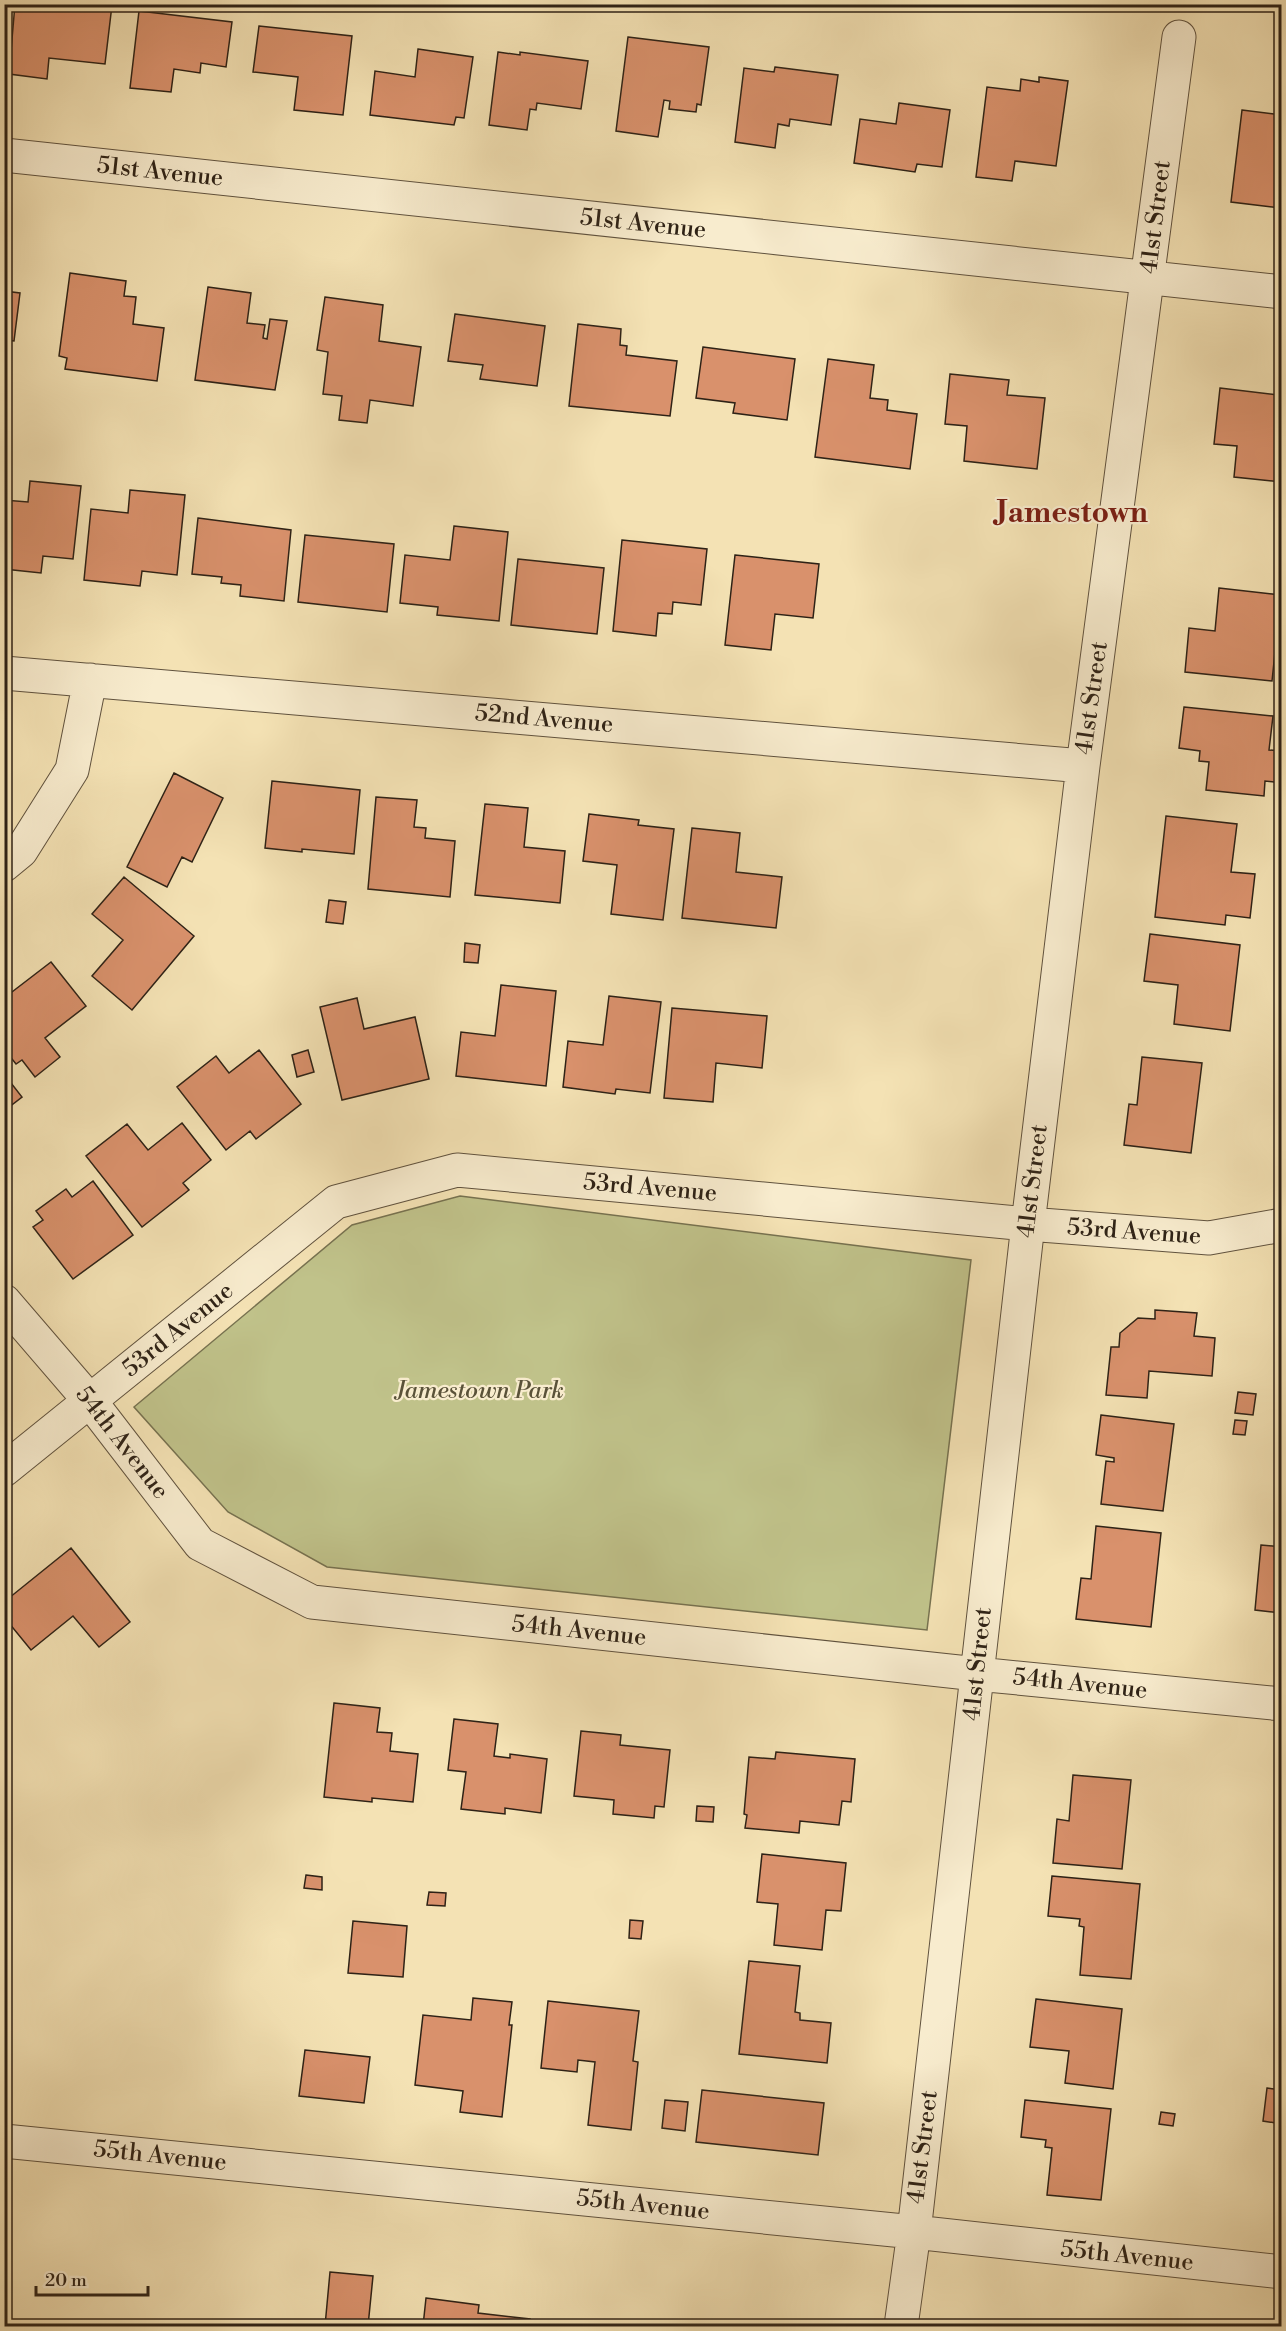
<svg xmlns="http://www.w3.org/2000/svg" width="1286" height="2331" viewBox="0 0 1286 2331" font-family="'Libre Bodoni',serif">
<rect width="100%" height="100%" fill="#f4e2b4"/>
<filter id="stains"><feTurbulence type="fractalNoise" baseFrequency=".00333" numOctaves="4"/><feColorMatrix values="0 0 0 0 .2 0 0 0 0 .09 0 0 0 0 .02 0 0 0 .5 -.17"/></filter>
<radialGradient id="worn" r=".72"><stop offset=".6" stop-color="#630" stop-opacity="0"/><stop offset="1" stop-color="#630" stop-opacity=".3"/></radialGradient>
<path fill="#c0c28a" stroke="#777250" stroke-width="1.5" d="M460,1196l511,64 -44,370 -600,-63 -99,-55 -94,-105 218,-182z"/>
<path fill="#d9916c" stroke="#2e2216" stroke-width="1.5" d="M15,4l97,1 -7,59 -56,-6 -2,21 -38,-5z
M139,11l93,11 -6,45 -25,-4 -1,10 -26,-4 -3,23 -41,-4z
M259,26l93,10 -9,79 -49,-5 4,-33 -45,-5z
M628,37l81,10 -8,58 -4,-1 -1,8 -27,-3 1,-8 -6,-1 -6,37 -42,-6z
M418,49l55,8 -9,61 -8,-1 -2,8 -84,-10 5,-44 40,6z
M498,52l22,3v-3l68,9 -7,48 -44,-6 -1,7 -6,-1 -3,21 -38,-5z
M775,67l63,8 -7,50 -41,-6 -1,7 -11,-2 -3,24 -40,-6 9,-74 30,4z
M1039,77l29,4 -12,85 -41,-5 -3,20 -36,-4 11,-90 33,4 1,-12 18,3z
M899,103l51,7 -8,57 -25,-3 -2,8 -61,-9 6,-44 36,5z
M1242,110l40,5 -1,93 -50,-6z
M70,273l56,8 -2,15 12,1 -3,27 31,4 -7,53 -92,-12 2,-11 -8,-2z
M208,287l43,6 -4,30 18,2 -2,13 4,1 3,-20 17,2 -12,69 -80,-10z
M4,291l16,2 -6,48 -10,-1z
M325,297l58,8 -4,36 42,6 -8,59 -43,-6 -3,23 -28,-3 3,-24 -19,-2 5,-42 -11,-2z
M455,314l90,12 -8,60 -57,-7 3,-14 -35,-4z
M578,324l43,5 -1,16 7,1 -1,9 51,6 -7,55 -101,-10z
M703,347l92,12 -8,61 -54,-7 2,-10 -39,-5z
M828,359l46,6 -4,33 18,2 -1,10 30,4 -7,55 -95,-12z
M950,374l59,6 -2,15 38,3 -8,71 -73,-8 3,-35 -22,-2z
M1220,388l58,7v4h4v83l-48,-5 3,-31 -23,-2z
M30,481l51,5 -8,73 -30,-3 -2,17 -37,-4v-69l24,2z
M130,490l55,5 -8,80 -35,-4 -2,15 -56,-6 7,-71 37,4z
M198,518l93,12 -7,71 -44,-5 1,-11 -20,-2 1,-6 -30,-3z
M454,526l54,6 -9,89 -62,-6 1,-8 -38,-4 5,-48 45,5z
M305,535l89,9 -7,68 -89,-10z
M622,540l85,9 -6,56 -28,-3 -1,12 -14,-1 -2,23 -43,-5z
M735,555l84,9 -6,54 -38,-4 -4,36 -46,-5z
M518,559l86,9 -7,66 -86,-9z
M1219,588l62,7 -9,86 -87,-9 4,-44 26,3z
M1184,707l89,9 -4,34 13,1v32l-17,-2 -1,15 -58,-6 3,-28 -10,-1 1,-10 -21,-3z
M174,773l49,25 -31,64 -10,-5 -15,30 -40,-20z
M272,781l88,9 -6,64 -52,-5v3l-37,-4z
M376,797l41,3 -3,27 12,1 -1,10 30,3 -5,56 -82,-8z
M485,804l43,4 -4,39 41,4 -5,52 -85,-8z
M589,814l50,6 -1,5 36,4 -11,91 -52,-6 6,-49 -34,-4z
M1166,816l71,8 -6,48 24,2 -5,44 -24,-3 -1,10 -70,-8z
M692,828l48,5 -4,39 46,5 -6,51 -94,-10z
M124,877l70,59 -62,74 -40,-34 31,-36 -31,-26z
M329,900l17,2 -3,22 -17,-2z
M1150,934l90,11 -10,86 -56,-7 4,-39 -34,-4z
M465,943l15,2 -2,18 -14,-1z
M51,962l35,44 -41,32 15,19 -25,20 -13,-17 -6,4 -12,-15v-59l4,5z
M501,985l55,6 -10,95 -90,-10 5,-44 34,4z
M609,996l52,6 -11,91 -34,-4 -1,5 -52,-7 5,-46 35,4z
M357,998l7,31 51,-12 14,62 -87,21 -22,-93z
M672,1008l95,8 -5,52 -46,-5 -3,39 -49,-4z
M259,1050l42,54 -45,35 -6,-8 -24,19 -49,-63 39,-31 13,17z
M308,1050l6,22 -17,5 -5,-22z
M1142,1057l60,6 -11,90 -67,-8 5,-41 8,1z
M4,1074l18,23 -18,14z
M182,1123l29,37 -28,23 6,7 -47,37 -56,-71 41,-32 21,26z
M93,1181l40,54 -60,44 -40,-52 10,-7 -7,-9 30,-22 6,8z
M1155,1310l42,3 -3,23 21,2 -3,38 -63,-5 -2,27 -41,-3 5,-48h8l1,-14 18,-15 17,1z
M1238,1392l18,2 -3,21 -18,-2z
M1101,1415l73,9 -11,87 -62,-7 5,-43 8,1v-4l-18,-3z
M1235,1420l12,1 -2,14 -12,-1z
M1096,1526l65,7 -10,94 -75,-8 5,-41 10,1z
M1261,1545l21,2v66l-27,-3z
M71,1548l59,74 -31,25 -26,-31 -42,34 -27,-33v-15z
M334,1703l46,5 -3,24 15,1 -2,18 28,3 -5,48 -41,-4v4l-48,-5z
M454,1719l44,5 -4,32 16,2v-4l37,5 -6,54 -36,-5v6l-44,-5 5,-37 -18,-2z
M581,1731l40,4 -1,10 50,5 -6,57 -9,-1 -1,12 -41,-4 1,-14 -40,-4z
M776,1752l79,7 -4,43 -9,-1 -3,24 -39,-4 -1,12 -54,-5 2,-13 -3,-1 5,-57 26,2z
M1073,1775l58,5 -9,89 -69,-6 4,-44 12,2z
M697,1806l17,1 -1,15 -17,-1z
M762,1854l84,9 -5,48 -15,-1 -4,40 -48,-5 4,-41 -21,-2z
M306,1875l16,2v13l-18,-2z
M1052,1876l88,8 -9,95 -51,-4 4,-48 -5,-1 1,-7 -32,-3z
M429,1892l17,1 -1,13 -18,-1z
M630,1920l13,1 -2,18 -12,-1z
M353,1921l54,5 -4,51 -55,-4z
M749,1961l51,5 -5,46 5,1v7l31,3 -4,40 -88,-9z
M473,1998l39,4 -3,23h3l-10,92 -42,-5 3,-21 -48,-6 8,-70 48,5z
M1036,1999l86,10 -9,80 -48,-6 4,-32 -39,-4z
M548,2001l91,10 -6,50 5,1 -7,68 -43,-5 7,-63 -17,-2 -1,12 -36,-4z
M305,2050l65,7 -6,46 -65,-7z
M1267,2088l15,2v34l-19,-3z
M702,2090l122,13 -6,52 -122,-13z
M665,2100l23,2 -3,29 -23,-3z
M1025,2100l86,9 -10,91 -54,-5 5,-47 -7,-1 1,-7 -25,-3z
M1161,2112l14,2 -2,12 -14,-2z
M330,2272l43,4 -5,50h-43z
M426,2298l53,7 -1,8 52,6 -1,7h-106z"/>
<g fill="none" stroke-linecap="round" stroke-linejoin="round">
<defs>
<path id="street" d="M4,155l1278,137
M4,673l1079,93
M4,865l17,-14 51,-81 18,-90
M4,1301l86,100 110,143 112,58 665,72 305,30
M4,1470l332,-268 121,-32 571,54 181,14 73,-13
M4,2141l910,91 368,40
M901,2326l13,-94 114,-1008 55,-458 96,-729"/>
</defs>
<use href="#street" stroke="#60523e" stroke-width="35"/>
<use href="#street" stroke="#f8ecce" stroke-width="33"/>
</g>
<g text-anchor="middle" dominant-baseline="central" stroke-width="4.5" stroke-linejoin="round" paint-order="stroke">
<g font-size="24" fill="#2e2216" stroke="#f8ecce">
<text transform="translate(160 172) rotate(6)">51st Avenue</text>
<text transform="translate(1156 217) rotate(-83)">41st Street</text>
<text transform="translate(643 224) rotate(6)">51st Avenue</text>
<text transform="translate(1092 698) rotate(-82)">41st Street</text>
<text transform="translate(544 719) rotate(5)">52nd Avenue</text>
<text transform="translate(1033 1181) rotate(-83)">41st Street</text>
<text transform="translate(650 1188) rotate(5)">53rd Avenue</text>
<text transform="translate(1134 1232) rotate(4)">53rd Avenue</text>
<text transform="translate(178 1330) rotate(-39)">53rd Avenue</text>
<text transform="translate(122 1443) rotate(52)">54th Avenue</text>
<text transform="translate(579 1631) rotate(6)">54th Avenue</text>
<text transform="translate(978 1664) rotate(-84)">41st Street</text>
<text transform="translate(1080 1684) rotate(6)">54th Avenue</text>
<text transform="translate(923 2147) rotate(-83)">41st Street</text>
<text transform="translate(160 2156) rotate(6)">55th Avenue</text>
<text transform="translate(643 2205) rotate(6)">55th Avenue</text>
<text transform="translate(1127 2256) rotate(6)">55th Avenue</text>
</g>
<g font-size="24" font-style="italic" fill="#5a5239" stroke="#f8ecce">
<text x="480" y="1391">Jamestown Park</text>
</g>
<g font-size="30" font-weight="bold" fill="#7a1f14" stroke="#f8ecce">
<text x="1072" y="513">Jamestown</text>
</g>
</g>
<rect width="1286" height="2331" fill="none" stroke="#f4e2b4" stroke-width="24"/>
<rect x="6" y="6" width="1274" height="2319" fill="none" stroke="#2e2216" stroke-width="3"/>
<rect x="12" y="12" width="1262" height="2307" fill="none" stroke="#2e2216" stroke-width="1.5"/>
<path d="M36 2286v9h112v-9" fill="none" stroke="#2e2216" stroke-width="3"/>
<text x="45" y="2286" font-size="18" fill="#2e2216" stroke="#f8ecce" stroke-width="4.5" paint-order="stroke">20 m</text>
<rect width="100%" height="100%" filter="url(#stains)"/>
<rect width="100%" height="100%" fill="url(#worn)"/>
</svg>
